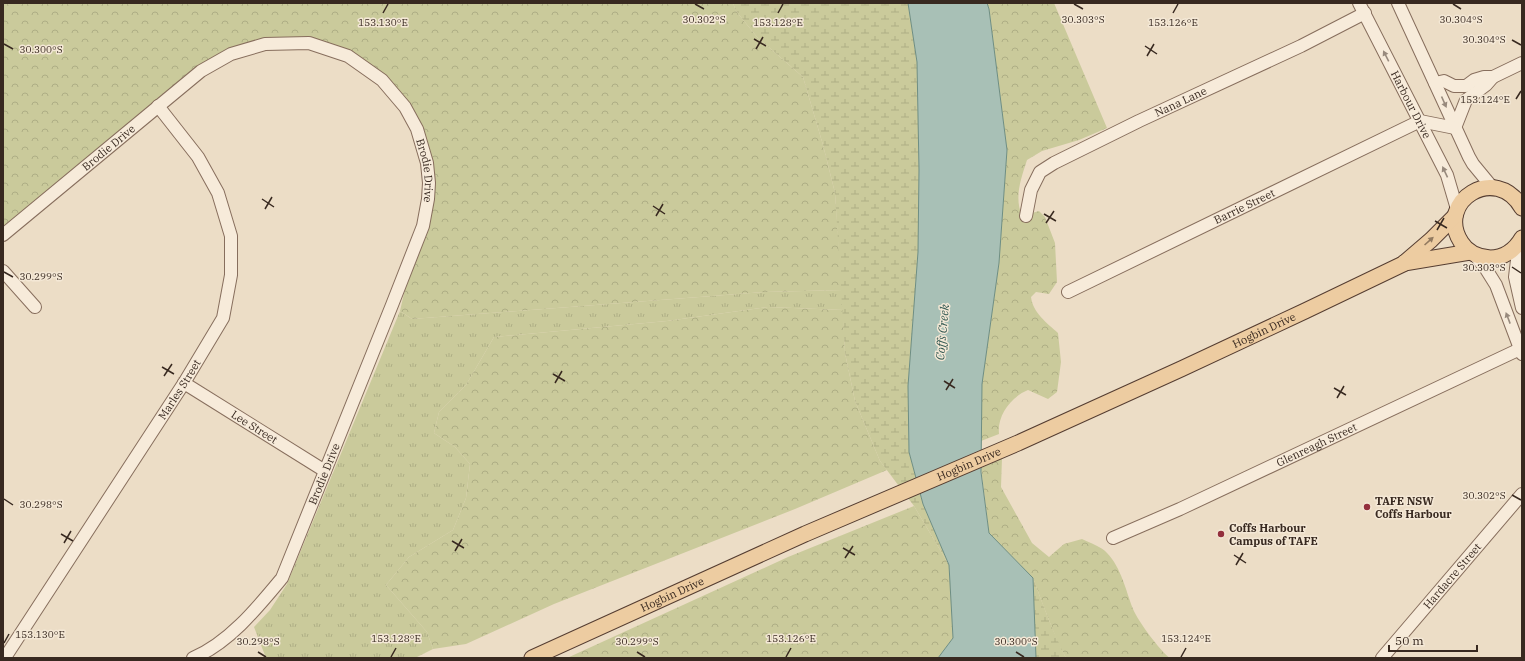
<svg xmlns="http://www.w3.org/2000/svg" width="1525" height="661" viewBox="0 0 1525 661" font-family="'IBM Plex Serif',serif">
<defs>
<pattern id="grass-tufts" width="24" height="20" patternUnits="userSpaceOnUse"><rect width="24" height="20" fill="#caca9b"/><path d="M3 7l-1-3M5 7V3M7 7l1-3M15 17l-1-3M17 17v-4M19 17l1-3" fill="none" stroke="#aeae85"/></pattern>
<pattern id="forest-crowns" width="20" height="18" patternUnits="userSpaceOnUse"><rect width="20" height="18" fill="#caca9b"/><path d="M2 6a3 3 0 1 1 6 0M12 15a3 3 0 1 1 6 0" fill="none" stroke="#aeae85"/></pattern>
<pattern id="wetland-marsh" width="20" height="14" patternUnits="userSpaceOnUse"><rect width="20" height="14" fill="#caca9b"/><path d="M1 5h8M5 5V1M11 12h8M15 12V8" fill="none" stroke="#aeae85"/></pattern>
</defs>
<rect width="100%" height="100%" fill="#ecddc6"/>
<path fill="url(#grass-tufts)" d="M842,290l1,20 -75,-3 -101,14 -173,16 -28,48 -27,27 -5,21 21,14 15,17 -4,34 -13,32 -44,27 -23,28 41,47 6,17 -18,9h-149l-12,-31 16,-17 17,-26 113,-273 12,8 352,-27z"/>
<path fill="url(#forest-crowns)" d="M3,3h730l3,8 21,26 46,40 20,68 12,48 7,97 -78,2 -352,27 -12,-8 29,-128 -24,-76 -57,-51 -39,-13 -78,11 -228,181z
M987,3h67l53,125 -28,12 -37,11 -15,9c-6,19 -13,37 -5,56l17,-5 6,6 10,26 2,39 -8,12 -13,-2 -5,5c2,16 16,26 27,36l3,29 -4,30 -9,7 -20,-9c-17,7 -31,25 -29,44l-18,7 1,-57 17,-121 8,-113 -18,-141z
M768,307l75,3 2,43 10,48 25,60 7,9 -92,39 -241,95 -88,40 -33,5 -6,-17 -41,-47 23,-28 44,-27 13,-32 4,-34 -15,-17 -21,-14 5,-21 27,-27 28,-48 173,-16z
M1002,458l-1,29 31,56 17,14 15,-13 18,-5c8,4 20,8 25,14 14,14 19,38 26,56 5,12 27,42 37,49h-104l-8,-15 -15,-38 -10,-27 -44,-45 -8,-65z
M914,506l35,59 4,73 -15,20h-371l221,-101z"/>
<path fill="url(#wetland-marsh)" d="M733,3h175l9,59 2,108 -1,82 -10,134 1,66 14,52 26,61 -35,-59 -34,-45 -25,-60 -10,-48 -10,-160 -12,-48 -20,-68 -46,-40 -21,-26z
M1033,578c10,27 20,54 33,80h-30z"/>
<path fill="#a8c0b6" stroke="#6e8e83" d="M908,3h79l2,6 18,141 -8,113 -17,121 -1,88 8,61 44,45 3,80h-98l15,-20 -4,-73 -26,-61 -14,-52 -1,-66 10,-134 1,-82 -2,-108z"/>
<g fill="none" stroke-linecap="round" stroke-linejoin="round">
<defs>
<g id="minor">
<path id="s1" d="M1359,3l88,172 10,34"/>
<path d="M1398,3l71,154 4,7 19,23"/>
<path d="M1435,83l9,-2 10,5h12l8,-6 10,-3h9l29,-14"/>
<path d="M1455,128l11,-28 20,-15 7,-8"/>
<path id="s2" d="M1026,216l5,-26 9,-18 14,-9 85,-42 162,-75 64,-33"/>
<path id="s3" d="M3,235l198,-164 30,-17 34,-10 44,-1 39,13 34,24 23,27 12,22 10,34 2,20 -1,16 -5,27 -31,79 -110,273c-24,29 -53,65 -89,80"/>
<path d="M1519,243l-4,34 7,31"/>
<path d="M1474,254l12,15 10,16 26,69"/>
<path d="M3,271l32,36"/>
<path id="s4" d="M1068,292l352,-171 35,7"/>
<path id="s5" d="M184,383l141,88"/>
<path id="s6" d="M1113,538l67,-29 340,-160"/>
<path id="s7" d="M6,656l178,-273 39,-65 8,-43v-39l-13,-43 -20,-36 -40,-51"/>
<path id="s8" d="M1382,658l140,-164"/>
</g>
<g id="major">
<path d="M1522,208c-26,-45 -87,-7 -61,34 6,10 17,15 29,16 14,0 25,-8 32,-20"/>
<path d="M1404,263l66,-11"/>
<path id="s9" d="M532,658l273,-124 213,-91 163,-74 124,-58 98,-47 28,-24 24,-24"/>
</g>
</defs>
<use href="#minor" stroke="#876e5d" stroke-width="14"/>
<use href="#major" stroke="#553d31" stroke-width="17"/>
<use href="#minor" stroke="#f7ebda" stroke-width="12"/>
<use href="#major" stroke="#edcca1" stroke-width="15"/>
</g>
<defs><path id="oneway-solid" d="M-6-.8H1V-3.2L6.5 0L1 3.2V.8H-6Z"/></defs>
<g fill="#988a7d">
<use href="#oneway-solid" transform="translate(1386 56) rotate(-117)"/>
<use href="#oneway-solid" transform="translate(1444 102) rotate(66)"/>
<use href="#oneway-solid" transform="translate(1445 172) rotate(-115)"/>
<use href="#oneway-solid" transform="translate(1508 318) rotate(-111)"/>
</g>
<use fill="#927a60" href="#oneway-solid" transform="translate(1429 241) rotate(-42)"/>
<path fill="none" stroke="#382920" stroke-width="1.5" d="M695,4l9,5M1074,4l9,5M1453,4l8,5M383,13l5,-9M778,13l5,-9M1173,13l5,-9M754,39l12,7M1512,40l9,5M4,44l9,5M1145,46l12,8M756,49l7,-12M1147,56l7,-12M1516,99l5,-8M262,199l12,8M653,206l12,8M265,209l7,-12M1044,214l12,7M656,216l7,-12M1435,221l12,7M1046,223l8,-12M1437,230l7,-12M1512,267l9,6M4,272l9,5M162,367l12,7M553,374l12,7M164,376l8,-12M944,381l11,7M555,383l7,-12M1334,388l12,7M946,390l7,-11M1337,398l7,-12M1512,495l9,5M4,499l9,6M61,534l12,7M452,541l12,7M64,543l7,-12M843,548l12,7M455,551l7,-12M1234,555l12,8M845,558l8,-12M1236,565l7,-12M4,643l5,-9M258,652l8,5M637,652l8,5M1016,652l8,5M391,657l5,-9M786,657l5,-9M1181,657l5,-9"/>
<g fill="#932f3c" stroke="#f4e8d6" stroke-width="1.5">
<circle cx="1367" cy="507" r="4"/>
<circle cx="1221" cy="534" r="4"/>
</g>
<g text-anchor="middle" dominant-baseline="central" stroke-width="3" stroke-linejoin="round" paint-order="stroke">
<g font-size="11" fill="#382920" stroke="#f4e8d6">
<text stroke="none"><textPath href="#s2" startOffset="204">Nana Lane</textPath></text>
<text stroke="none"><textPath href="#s1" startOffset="114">Harbour Drive</textPath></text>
<text stroke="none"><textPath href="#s3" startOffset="137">Brodie Drive</textPath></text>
<text stroke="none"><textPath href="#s3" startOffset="557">Brodie Drive</textPath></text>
<text stroke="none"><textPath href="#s4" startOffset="196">Barrie Street</textPath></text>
<text stroke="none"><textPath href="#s9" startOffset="802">Hogbin Drive</textPath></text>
<text stroke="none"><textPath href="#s7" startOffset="318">Marles Street</textPath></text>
<text stroke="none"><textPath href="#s5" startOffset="83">Lee Street</textPath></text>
<text stroke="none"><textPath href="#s6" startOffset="224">Glenreagh Street</textPath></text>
<text stroke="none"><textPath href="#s9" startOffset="478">Hogbin Drive</textPath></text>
<text transform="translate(324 474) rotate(-68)">Brodie Drive</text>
<text stroke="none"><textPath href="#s8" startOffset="108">Hardacre Street</textPath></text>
<text stroke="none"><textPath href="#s9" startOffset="154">Hogbin Drive</textPath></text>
</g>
<g font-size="11" font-weight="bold" fill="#382920" stroke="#f4e8d6" text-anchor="start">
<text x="1375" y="501">TAFE NSW<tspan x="1375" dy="13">Coffs Harbour</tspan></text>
<text x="1229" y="528">Coffs Harbour<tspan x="1229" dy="13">Campus of TAFE</tspan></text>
</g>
<g font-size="12" font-style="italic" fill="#305750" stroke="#f4e8d6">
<text transform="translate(942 332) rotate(-85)">Coffs Creek</text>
</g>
</g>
<g font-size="10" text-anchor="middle" fill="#382920" stroke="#f4e8d6" stroke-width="3" stroke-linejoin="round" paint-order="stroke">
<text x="704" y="23">30.302°S</text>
<text x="1083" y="23">30.303°S</text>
<text x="1461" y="23">30.304°S</text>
<text x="383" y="26">153.130°E</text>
<text x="778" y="26">153.128°E</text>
<text x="1173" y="26">153.126°E</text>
<text x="1484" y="43">30.304°S</text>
<text x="41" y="53">30.300°S</text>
<text x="1485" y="103">153.124°E</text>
<text x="1484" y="271">30.303°S</text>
<text x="41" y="280">30.299°S</text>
<text x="1484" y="499">30.302°S</text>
<text x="41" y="508">30.298°S</text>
<text x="40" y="638">153.130°E</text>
<text x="396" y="642">153.128°E</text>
<text x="791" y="642">153.126°E</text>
<text x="1186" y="642">153.124°E</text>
<text x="258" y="645">30.298°S</text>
<text x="637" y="645">30.299°S</text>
<text x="1016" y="645">30.300°S</text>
</g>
<rect width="1525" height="661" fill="none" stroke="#382920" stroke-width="8"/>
<path d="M1389 645v6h88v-6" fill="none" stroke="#382920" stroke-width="2"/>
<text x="1395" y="645" font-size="12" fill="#382920" stroke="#f4e8d6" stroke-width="3" paint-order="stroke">50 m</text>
</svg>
